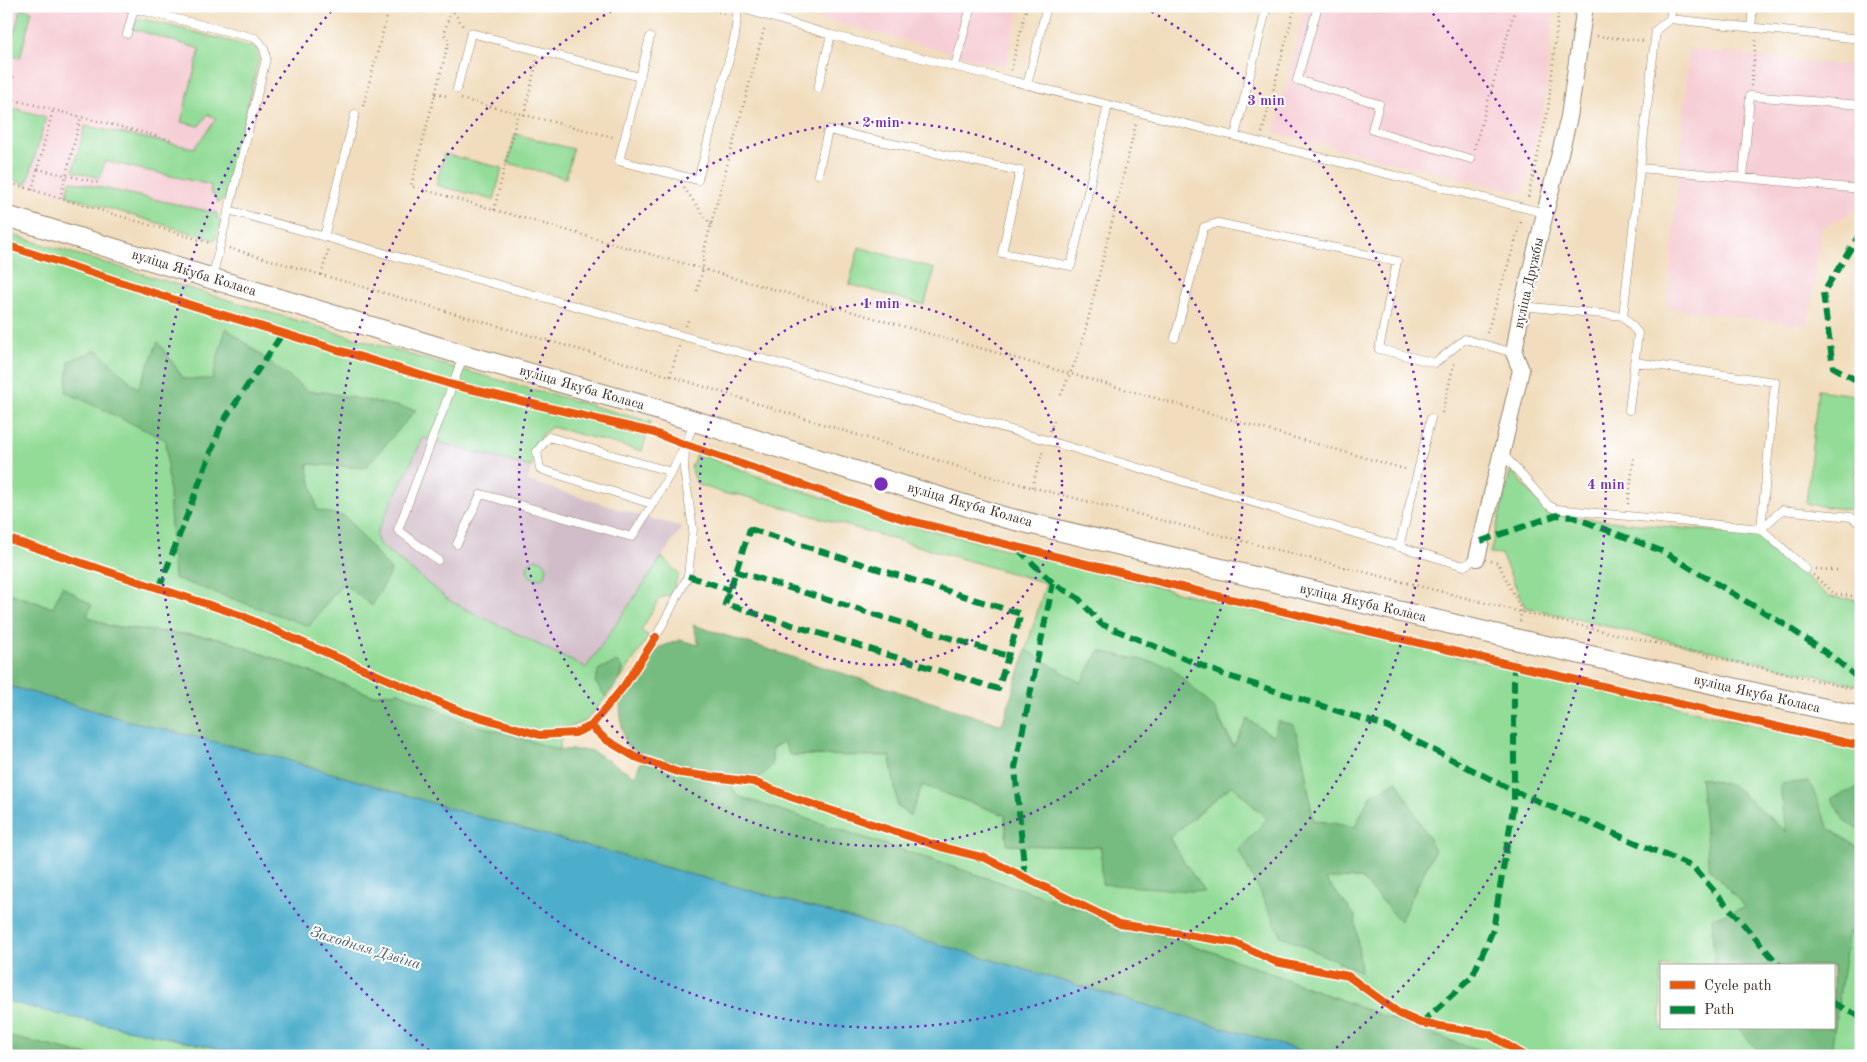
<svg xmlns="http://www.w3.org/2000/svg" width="1867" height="1062" viewBox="0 0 1867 1062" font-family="'Old Standard TT',serif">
<rect width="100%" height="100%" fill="#fff"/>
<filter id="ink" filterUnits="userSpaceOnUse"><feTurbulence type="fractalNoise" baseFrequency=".02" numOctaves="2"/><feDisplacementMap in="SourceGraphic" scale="10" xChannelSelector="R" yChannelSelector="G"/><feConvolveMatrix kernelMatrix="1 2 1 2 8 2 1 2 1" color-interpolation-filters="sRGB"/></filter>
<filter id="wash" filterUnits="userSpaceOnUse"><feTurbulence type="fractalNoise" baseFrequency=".0096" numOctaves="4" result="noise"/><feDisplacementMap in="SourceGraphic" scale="20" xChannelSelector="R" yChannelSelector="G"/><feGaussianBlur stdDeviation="1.12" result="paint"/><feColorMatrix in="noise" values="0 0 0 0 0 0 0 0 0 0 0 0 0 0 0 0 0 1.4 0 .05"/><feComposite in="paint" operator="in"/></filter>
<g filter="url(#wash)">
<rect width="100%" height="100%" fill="#f1ddbd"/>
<path fill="#f6cfd6" d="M6,6h130l-2,11 122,31 3,10 -33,139 -7,6 -2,13 4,6 -6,18 -209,-62z
M773,6h247l-15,61z
M1305,6h249l-10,101 -20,87 -250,-61z
M1689,49l172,18v141l-39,20 -14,98 -141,-18z"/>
<path fill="#d1bdc9" d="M423,438l108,29 -3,14 116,36 38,10 -96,141 -136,-67 -71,-57 -3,-10z"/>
<path fill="#93dc97" stroke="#67835a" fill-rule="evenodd" d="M21,8l11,3 -12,47 -12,-3z
M140,18l116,30 3,10 -33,139 -7,6 -9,-12 1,-6 -106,-24 -5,17 -27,-7 12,-45 109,22 22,-29 -8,-5 -9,12 -18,-4 19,-73 -67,-20 2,-6z
M6,106l40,11 -19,67 -21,-6z
M515,134l58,15 -7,29 -58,-15z
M444,154l58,14 -8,32 -58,-15z
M70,181l147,32v3l4,6 -6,18 -148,-44z
M6,233l435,131 210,58 -9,29 -90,-24 -11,8 -10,32 -108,-29 -47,97 3,9 71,57 136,67 76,-111 17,17 -8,20 -12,5 -18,32 8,5 -29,44 3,-11 -28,13 11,15 -20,24 -23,8 -4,21 -99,-30 -61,-28 -27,3 -153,-57 -110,-12 -22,-10 -25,-29 -9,21 -47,-16z
M859,247l76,22 -11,36 -75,-21z
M1818,390l43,6v24l-10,90 -45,-6z
M697,453l57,22 148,48 331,83 356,80 272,65v305h-367l-76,-27 -196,-74 -485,-159 -6,-11 11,-11 30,-8v-18l11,-6 7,13 100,1 8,51 12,8 12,-30 83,30 2,30 94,2 102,45 -34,-54 63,-53 35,34 88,97 -31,-38h37l9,-82 -15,31 -42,-7 -10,-62 -30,-22 -39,11 -20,-38 -133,-25 -55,-34 20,-67 -309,-89h-11l-29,-10 -6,-17zM1661,966h172v62h-172z
M1511,470l39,45 210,21 69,61 32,3v86l-336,-79 -24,-53 -11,-1z
M527 569a10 10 0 1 1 20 0a10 10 0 1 1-20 0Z
M6,1001l55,14 193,41h-162l-86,-20z"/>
<path fill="#76bc80" stroke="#58734f" d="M226,328l81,63 17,1 92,18 -51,58 -58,-4 10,46 29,7 45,54 -19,35 -29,-23 -34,43 -135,-48 -8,-138 -100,-48 3,-31 28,-11 41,39 20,-47 26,37h28z
M62,586l30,19 -5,11 22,10 110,12 153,57 27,-3 61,28 99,30h31l45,26 8,-20 -17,-11 -4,-16 -2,-25 38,-56 22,-8 19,5 -6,-20 309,100 24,-75 55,33 18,-32 71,15 44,43 19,38 15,-28 25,17 5,-15 16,4 9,33 10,62 42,7 15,-31 27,-15 38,69 -35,71 -39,-43 -36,1 30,37 6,56 -80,-36 -42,-86 28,-31 -35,-34 -63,53 35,54 -102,-8 -1,-37 -94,-2 -2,-30 -83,-30 -11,30 -13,-8 -8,-51 -100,-1 -7,-13 -11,6v18l-12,11 -18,-3 -11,11 6,11 485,159 196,74 76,27h-175l-490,-144 -356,-97 -189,-56 -162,-40 -116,-34v-93l47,16z
M617,662l6,7 -3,11 -14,17 -11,-15 4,-13z
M1700,777l33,9 53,46 -6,-48 29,-3 20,47 32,22v110l-12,-29 -18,121 -28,4h-40l-25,-28h95v-62h-119l-2,-48 33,-11 -36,-39z
M1861,787v43l-16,-8 -14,-24z
M6,1036l86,20h-86z"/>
<path fill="#4daecc" stroke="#446c75" d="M6,685l116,34 162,40 189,56 356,97 490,144h-1065l-193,-41 -55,-14z"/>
</g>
<g filter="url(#ink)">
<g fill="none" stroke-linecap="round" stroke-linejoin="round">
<defs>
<path id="service" d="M122,6l26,6
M150,6l-2,6 107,26c8,6 10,11 11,21l-54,219
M734,6l97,29 177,45 537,133
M1318,6l-21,74 82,24 -7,26 99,29
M1670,19l2,-13
M1751,28l2,-22
M127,34l7,-25
M650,37l-31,124 79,19 37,-144 3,-30
M1860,39l1,-12
M955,66l16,-60
M1027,85l20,-79
M818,88l13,-53
M457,89l14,-56 169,44
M1235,136l32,-130
M1640,168l221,21
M818,174l10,-44 192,41 -18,82 69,13 37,-161
M1743,178l7,-82 111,9
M228,210l455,126 363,104 418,126 13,-8
M324,237l31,-123
M1522,306l101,10 33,-286 14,-11 191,20
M1623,316l15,17 -9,77
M1175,338l29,-111 14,-4 179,38 -18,88 56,14 30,-24 49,14
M1634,362l141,20 -14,147
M1502,453l46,52 8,4 205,20 45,40
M652,504l-112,-35 -3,-18 12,-14 123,35
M1761,529l21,-19 69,7 10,7
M457,544l24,-50 151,43c23,-38 47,-73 62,-114
M1399,547l32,-129
M438,560l-40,-30 65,-173
M656,637l32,-61 5,-47 -9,-59 1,-20"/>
<path id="minor" d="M1477,558l44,-188 -7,-17 8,-47 47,-189 16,-111"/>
<path id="tertiary" d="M6,216l458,139 195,55 344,107 516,123 342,77"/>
</defs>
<use href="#service" stroke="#96846e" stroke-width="9"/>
<use href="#minor" stroke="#96846e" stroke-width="18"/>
<use href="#tertiary" stroke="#96846e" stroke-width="22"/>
<path stroke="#96846e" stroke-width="2.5" stroke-dasharray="1 4" stroke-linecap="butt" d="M452,6l-8,28 5,7 -38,145 997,284
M699,6l25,7
M451,8l12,18
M6,24l5,-18
M1597,36l48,5
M1011,70l16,-64
M6,73l8,2 -7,23 165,42
M1751,86l5,-47
M435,94l13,2
M461,99l152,38
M363,106l27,-100
M524,115l13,-55
M1262,133l33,-127
M1474,149l42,-143
M38,169l62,14
M6,182l204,61
M684,188l27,37
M32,190l21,-80
M1528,197l20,-87 11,-104
M60,198l21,-81
M494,210l24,-97
M229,248l441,128 318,100 533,136 340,79
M321,275l8,-27
M697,291l6,-22v-15l62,-228
M686,326l3,-9
M1487,333l35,-114
M670,376l9,-30
M1061,395l17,-40 7,-23 51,-208
M1442,413l13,-53
M1050,431l4,-10
M1032,487l11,-37
M1628,504l6,-48
M1491,561l7,2 22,44 1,5 -1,10
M1816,569l21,1
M1813,575l22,19 26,3
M1514,665l1,-8"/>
<use href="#service" stroke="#fff" stroke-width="8"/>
<use href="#minor" stroke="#fff" stroke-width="16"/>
<use href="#tertiary" stroke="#fff" stroke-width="20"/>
<path stroke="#00873e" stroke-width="6" stroke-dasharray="12 6" stroke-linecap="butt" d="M1861,232l-38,61 10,74 28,16
M750,529l271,85 -23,75 -273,-85z
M1481,541l76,-26 16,2 91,35 118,71 52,35 27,23
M1018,549l35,34 25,15 23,26 121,50 166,53 126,64 179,76 87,99
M735,571l273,85
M688,576l42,14
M159,589l63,-166 61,-90
M1025,877l-10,-109 38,-185
M1833,1003l28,14
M1421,1023l51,-46 21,-47 21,-128v-137"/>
<defs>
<path id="cycleway" d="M6,245l188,61 259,79 199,47 34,13 217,74 327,80 631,147
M6,538l234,77 222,97 78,23 35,-2 16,-7 33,-40 32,-49
M591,726l14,13 30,18 45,16 74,9 37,15 150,50 44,11 135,66 116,19 40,19 72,14 52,38 21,9 68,11 36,22"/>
</defs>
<use href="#cycleway" stroke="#fff" stroke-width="11"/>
<use href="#cycleway" stroke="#e8590c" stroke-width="8"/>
</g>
</g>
<g fill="none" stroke="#7b2cbf" stroke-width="2.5" stroke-dasharray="2.5 5">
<circle cx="881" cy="484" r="181"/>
<circle cx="881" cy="484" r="362"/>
<path d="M1145 8A544 544 0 1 1 617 8"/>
<path d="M435 1055A725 725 0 0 1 334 8M1428 8A725 725 0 0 1 1327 1055"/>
</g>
<g text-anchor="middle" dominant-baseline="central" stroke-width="4" stroke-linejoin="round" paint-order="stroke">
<g font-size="14" fill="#3b2a1e" stroke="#fff">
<text transform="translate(194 273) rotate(17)">вуліца Якуба Коласа</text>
<text transform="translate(1529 283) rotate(-77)">вуліца Дружбы</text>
<text transform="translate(582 388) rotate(16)">вуліца Якуба Коласа</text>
<text transform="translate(970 505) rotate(16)">вуліца Якуба Коласа</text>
<text transform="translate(1363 603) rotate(13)">вуліца Якуба Коласа</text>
<text transform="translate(1757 694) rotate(13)">вуліца Якуба Коласа</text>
</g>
<g font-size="15" font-style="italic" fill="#425f64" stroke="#fff">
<text transform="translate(365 949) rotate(17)">Заходняя Дзвіна</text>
</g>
</g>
<circle cx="881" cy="484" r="8" fill="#7b2cbf" stroke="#fff" stroke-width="2.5"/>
<g font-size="15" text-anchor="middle" font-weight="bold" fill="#7b2cbf" stroke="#fff" stroke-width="4" stroke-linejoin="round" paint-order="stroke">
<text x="1266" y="105">3 min</text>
<text x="881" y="127">2 min</text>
<text x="881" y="308">1 min</text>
<text x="1606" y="489">4 min</text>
</g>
<rect width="1867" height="1062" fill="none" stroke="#fff" stroke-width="25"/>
<rect x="1660" y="964" width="175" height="65" fill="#ffffff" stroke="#b1aaa5"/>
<rect x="1670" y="981" width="25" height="8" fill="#e8590c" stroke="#b1aaa5"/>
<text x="1704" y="990" font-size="15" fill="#3b2a1e">Cycle path</text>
<rect x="1670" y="1006" width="25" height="8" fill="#00873e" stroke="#b1aaa5"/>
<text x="1704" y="1014" font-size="15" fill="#3b2a1e">Path</text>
</svg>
